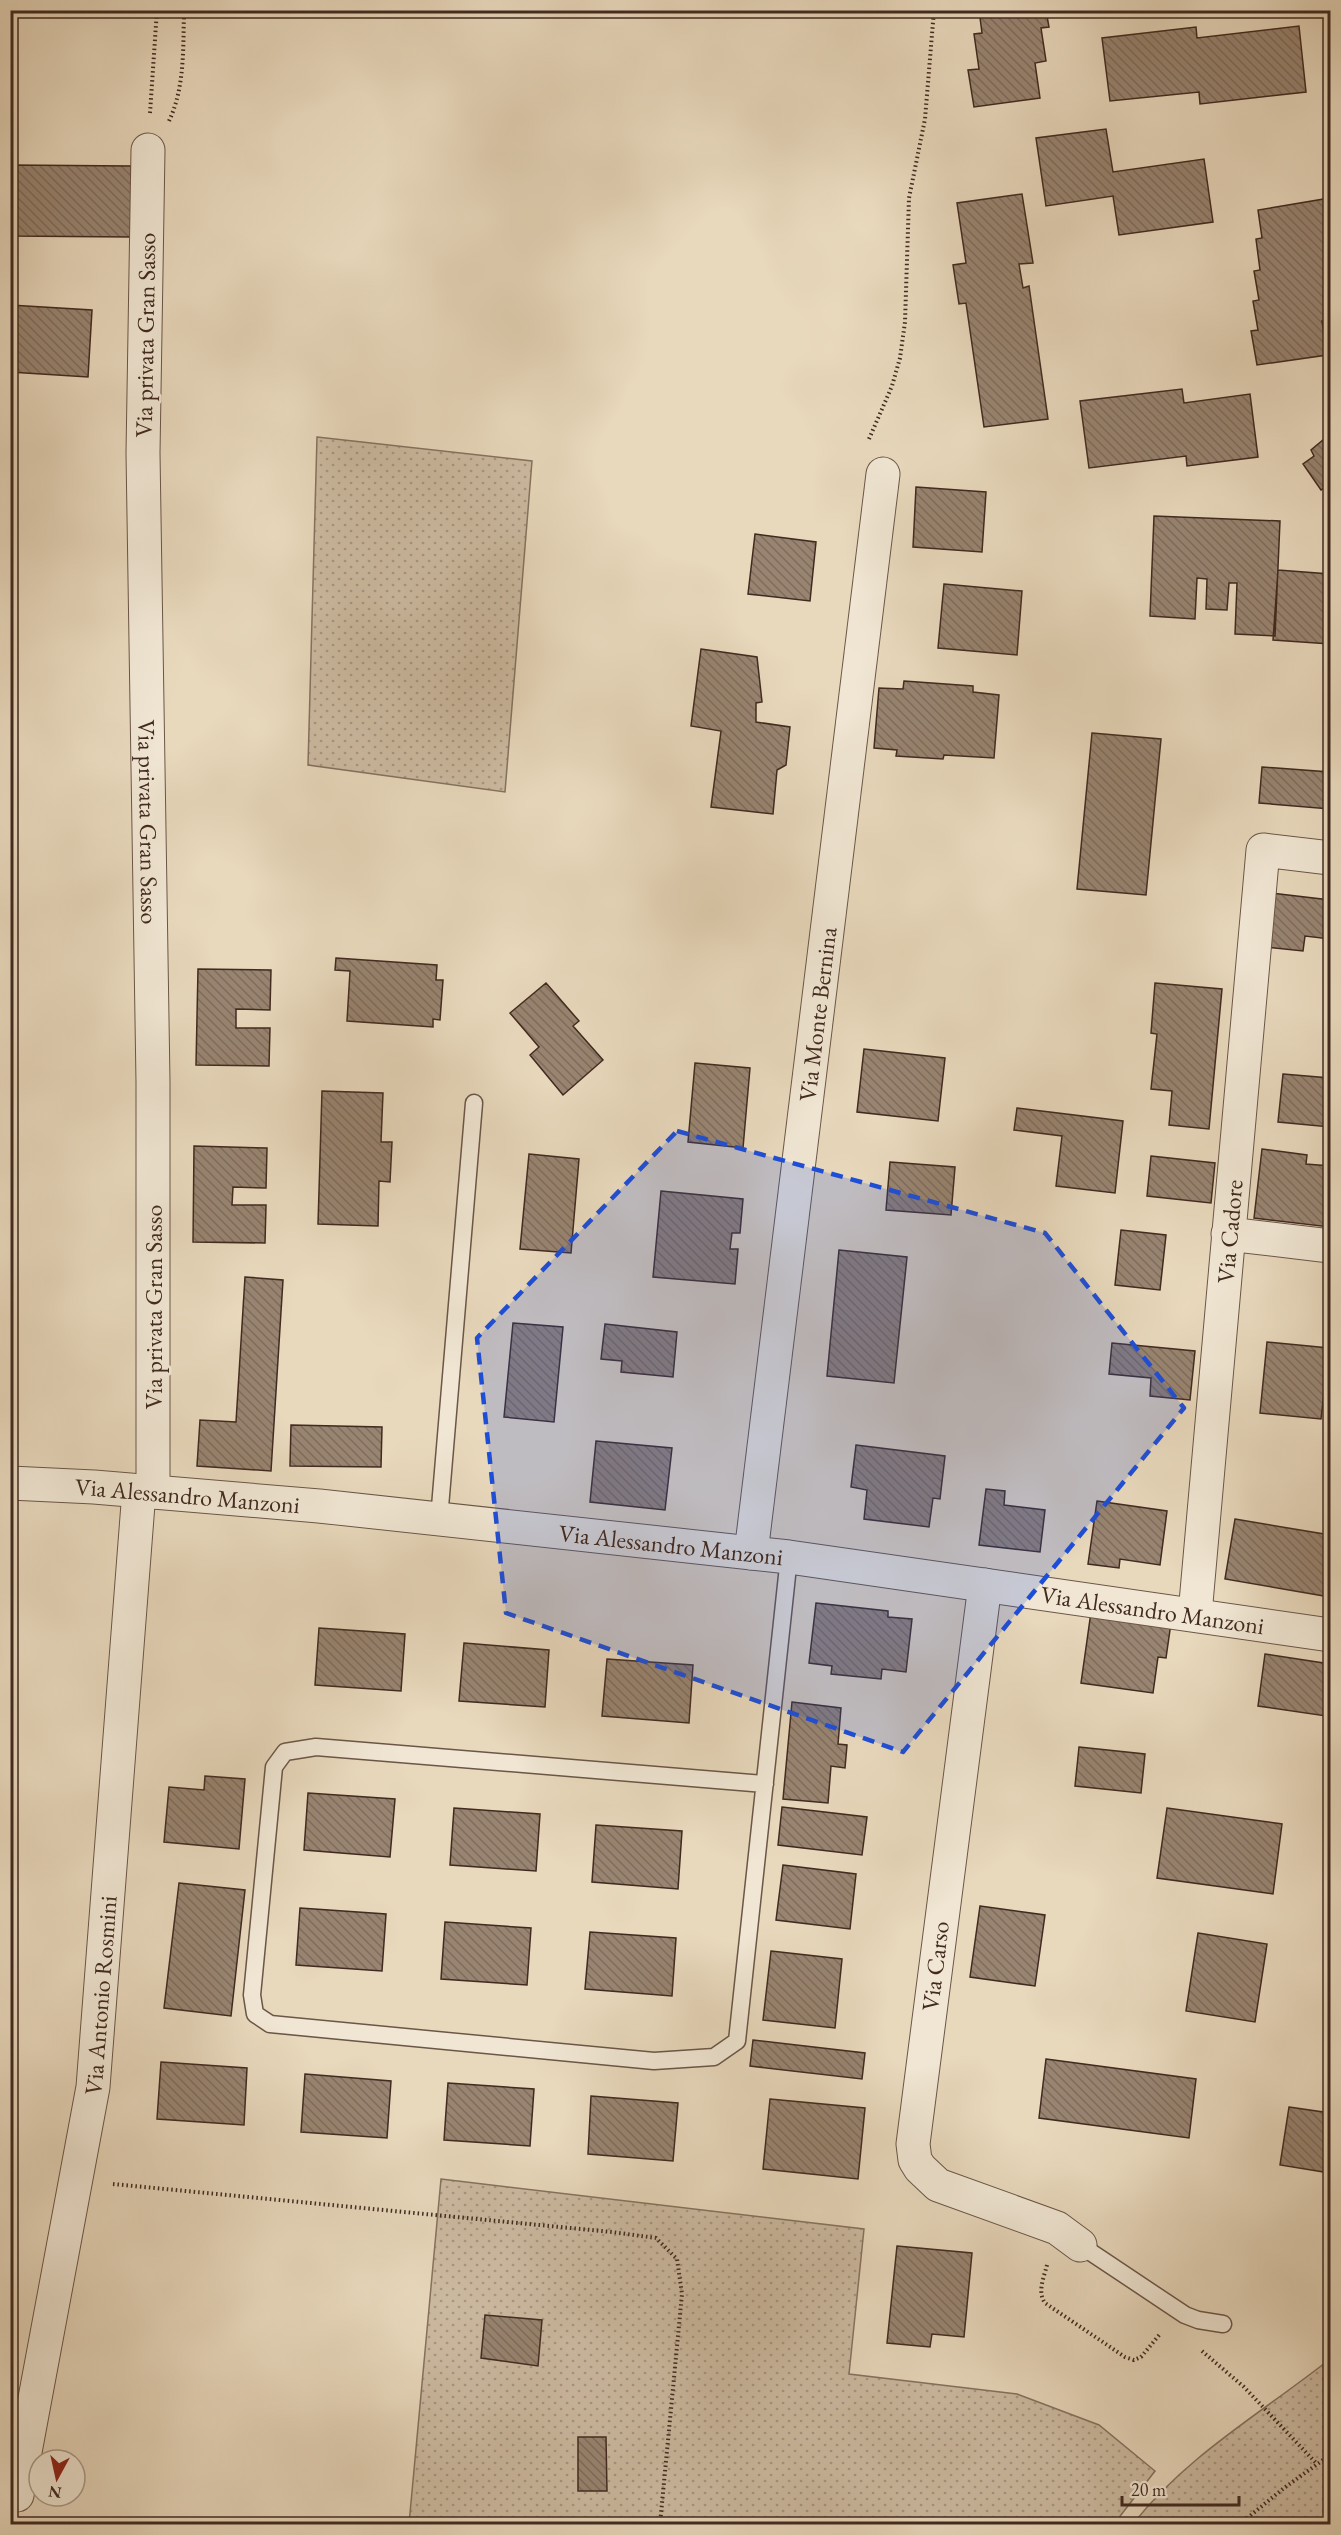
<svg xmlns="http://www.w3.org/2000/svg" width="1341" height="2535" viewBox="0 0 1341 2535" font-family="'EB Garamond',serif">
<defs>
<pattern id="green-dots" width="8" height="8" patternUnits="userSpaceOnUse" patternTransform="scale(1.5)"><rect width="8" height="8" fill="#ccbaa1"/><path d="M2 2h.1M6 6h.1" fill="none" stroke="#a79783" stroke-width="1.8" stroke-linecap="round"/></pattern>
<pattern id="building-back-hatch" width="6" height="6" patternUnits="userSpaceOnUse" patternTransform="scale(1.5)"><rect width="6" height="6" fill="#988471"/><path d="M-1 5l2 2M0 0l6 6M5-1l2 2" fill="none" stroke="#7e6c5c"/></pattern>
</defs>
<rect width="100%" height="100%" fill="#e8d8bc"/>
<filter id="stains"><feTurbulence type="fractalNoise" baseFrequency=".00333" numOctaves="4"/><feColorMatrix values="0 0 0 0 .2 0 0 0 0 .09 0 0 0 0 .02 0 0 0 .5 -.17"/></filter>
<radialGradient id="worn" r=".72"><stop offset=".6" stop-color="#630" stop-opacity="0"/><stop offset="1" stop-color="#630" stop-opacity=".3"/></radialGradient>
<path fill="url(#green-dots)" stroke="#867260" stroke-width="1.5" d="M317,437l215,24 -27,331 -197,-27z
M441,2179l423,50 -15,145 168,20 82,31 56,46 -41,53h-705z
M1330,2359v165h-197c53,-68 130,-112 197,-165z"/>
<path fill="url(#building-back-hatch)" stroke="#412a20" stroke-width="1.5" d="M979,10h67l3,17 -8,1 5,33 -11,2 5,35 -66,9 -6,-37 11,-1 -5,-35 8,-1z
M1299,26l7,66 -106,12 -1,-12 -89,9 -8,-63 94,-11 1,11z
M1106,129l7,43 91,-13 9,63 -94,13 -6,-39 -67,10 -10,-68z
M10,165l121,1v71l-121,-1z
M1022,194l11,69 -14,1 4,24 6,-2 19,133 -64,8 -18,-124 -7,1 -6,-39 13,-2 -9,-60z
M1330,198v63l-3,1 3,30h-6l4,29h-6l5,34 -70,10 -6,-34 7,-1 -5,-29 6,-1 -5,-29 6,-1 -4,-31 6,-1 -4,-28z
M10,305l82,5 -4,67 -78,-5z
M1182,389l2,14 66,-9 8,63 -71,9 -1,-10 -97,12 -9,-67z
M1330,434v51l-9,5 -18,-26 11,-8 -3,-6z
M916,487l70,5 -4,60 -69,-5z
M1154,516l126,5 -5,115 -40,-2 2,-51h-8l-2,27 -21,-1 1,-30 -10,-1 -2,41 -45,-3z
M755,534l61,8 -6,59 -62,-7z
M1278,570l52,4v70l-57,-4z
M944,584l78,7 -5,64 -79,-7z
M701,649l56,8 5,45 -6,1v19l34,5 -4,38 -9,5 -4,44 -62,-7 10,-76 -30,-5z
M904,681l69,5v6l26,3 -5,63 -50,-3 -1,4 -47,-3 1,-6 -23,-2 5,-60 24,1z
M1092,733l69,6 -15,156 -69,-6z
M1262,767l68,5v37l-71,-6z
M1271,893l59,7v39l-25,-3 -2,15 -38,-4z
M336,958l101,7 -1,15h7l-3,40 -7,-1v8l-86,-6 3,-50 -15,-1z
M198,969l73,1 -1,40 -34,-1v19h34l-1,38 -73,-1z
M546,983l33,38 -6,5 30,34 -40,35 -33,-40 9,-8 -29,-34z
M1155,983l67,6 -13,140 -40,-4 3,-34 -21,-2 6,-55 -6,-1z
M864,1049l81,9 -7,63 -81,-9z
M695,1063l55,5 -7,80 -55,-6z
M1283,1074l47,4v49l-52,-5z
M322,1091l61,2 -2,49h11l-2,40 -11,-1 -1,45 -60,-2z
M1017,1108l106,13 -8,72 -59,-7 6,-50 -48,-6z
M194,1146l73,2 -1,40 -33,-1 -1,18h34l-1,38 -72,-1z
M1262,1149l45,6 -1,9 24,2v61l-76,-9z
M529,1154l50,5 -8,94 -51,-4z
M1151,1156l64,7 -4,40 -64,-7z
M890,1162l65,5 -4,48 -65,-5z
M661,1191l82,8 -3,34h-8l-2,16h8l-3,35 -82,-7z
M1121,1230l45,5 -6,55 -45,-5z
M839,1250l68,7 -13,126 -67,-7z
M245,1277l38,3 -12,191 -74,-5 3,-46 36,2z
M513,1323l50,4 -9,95 -50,-5z
M605,1324l72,8 -4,45 -52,-5 1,-11 -21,-2z
M1267,1342l62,6 -8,71 -61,-6z
M1112,1343l83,8 -5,49 -40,-4 1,-18 -42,-4z
M291,1425l91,2 -1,40 -91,-1z
M596,1441l76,7 -7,62 -75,-8z
M856,1445l89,11 -5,43 -7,-1 -4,29 -65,-8 3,-29 -16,-3z
M986,1489l19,2 -1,14 41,5 -5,42 -61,-7z
M1097,1501l70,10 -7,54 -40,-6 -1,9 -31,-4z
M1235,1519l95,16v62l-105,-18z
M816,1603l72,8v6l24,2 -6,53 -24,-3 -1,10 -50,-5 1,-8 -23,-3z
M1091,1612l80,11 -5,35 -8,-1 -5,36 -72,-10z
M319,1628l86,6 -4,57 -86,-6z
M464,1643l85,7 -4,57 -86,-6z
M1265,1654l65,10v25l-4,27 -68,-10z
M607,1659l86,6 -4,58 -87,-7z
M792,1702l49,6 -3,36 9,1 -2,23 -14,-2 -3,37 -45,-4z
M1079,1747l66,7 -4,39 -66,-7z
M205,1776l40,3 -6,70 -75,-7 5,-55 35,3z
M308,1793l87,6 -5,58 -86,-7z
M782,1807l85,10 -5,38 -84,-10z
M454,1808l86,6 -4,57 -86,-6z
M1167,1808l115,16 -9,70 -116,-16z
M596,1825l86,6 -4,58 -86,-7z
M783,1865l73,9 -6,55 -74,-9z
M179,1883l66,7 -14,126 -67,-8z
M980,1906l65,9 -10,71 -65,-9z
M300,1908l86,6 -4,57 -86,-6z
M445,1922l86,6 -4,57 -86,-6z
M590,1932l86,6 -4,58 -87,-7z
M1198,1933l69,11 -12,78 -69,-11z
M771,1951l71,8 -7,69 -72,-8z
M753,2040l112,13 -3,26 -112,-13z
M1046,2059l150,20 -7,59 -150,-20z
M161,2062l86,6 -3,57 -87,-6z
M305,2074l86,7 -4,57 -86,-6z
M448,2083l86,6 -4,57 -86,-6z
M591,2096l87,7 -5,58 -85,-7z
M770,2099l95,9 -7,71 -95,-10z
M1289,2107l41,6v60l-50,-8z
M897,2246l75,7 -8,84 -32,-3 -2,13 -43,-4z
M485,2315l57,5 -4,46 -57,-8z
M578,2437h28l1,54h-29z"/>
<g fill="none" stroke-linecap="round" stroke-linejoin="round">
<defs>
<path id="service" d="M439,1519l35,-416
M765,1784l-449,-37 -31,5 -11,15 -22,228 3,19 15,10 384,37 60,-4 23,-16 52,-484
M1080,2245l105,70 13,5 25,4"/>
<g id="minor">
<path id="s1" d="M148,150l-5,303 10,629v410"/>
<path d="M1228,1234l102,12"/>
<path id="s2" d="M10,1483l84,4 225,19 470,51 541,78"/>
<path id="s3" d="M751,1553l132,-1079"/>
<path d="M985,1585l-72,559 2,16 5,8 18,17 119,43 23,17"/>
<path id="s4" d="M1195,1614l68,-764 67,8"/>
<path id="s5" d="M17,2495l76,-408 46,-596"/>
</g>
</defs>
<use href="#service" stroke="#6b5647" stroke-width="19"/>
<use href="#minor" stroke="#6b5647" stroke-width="35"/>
<path stroke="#412a20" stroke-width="4" stroke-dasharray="1.5 3" stroke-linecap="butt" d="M150,113l7,-103
M169,121c16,-34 14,-73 15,-111
M869,439l23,-53 8,-28 5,-36 4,-124 16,-79 9,-109
M113,2184l499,48 44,6 21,21 5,35 -22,230
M1047,2265c-3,12 -10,27 -2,38l80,54 9,3 7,-3 19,-23
M1202,2351l42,36 73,77
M1240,2524l44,-36 46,-33"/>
<use href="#service" stroke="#f0e6d3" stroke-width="16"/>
<use href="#minor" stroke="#f0e6d3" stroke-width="33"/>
</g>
<path fill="#1d4ed8" fill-opacity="0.2" stroke="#1d4ed8" stroke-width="4.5" stroke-dasharray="12 8" stroke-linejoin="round" d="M677,1131l368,102 139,175 -281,344 -397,-139 -29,-275z"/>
<g text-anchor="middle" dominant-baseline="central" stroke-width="5" stroke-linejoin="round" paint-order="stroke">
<g font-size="24" fill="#412a20" stroke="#f0e6d3">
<text transform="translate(145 335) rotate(-89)">Via privata Gran Sasso</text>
<text stroke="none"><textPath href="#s1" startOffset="672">Via privata Gran Sasso</textPath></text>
<text stroke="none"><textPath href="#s3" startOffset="543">Via Monte Bernina</textPath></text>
<text stroke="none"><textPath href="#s4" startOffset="384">Via Cadore</textPath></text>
<text transform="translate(153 1307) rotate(-90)">Via privata Gran Sasso</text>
<text stroke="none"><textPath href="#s2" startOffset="178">Via Alessandro Manzoni</textPath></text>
<text stroke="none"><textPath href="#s2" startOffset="664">Via Alessandro Manzoni</textPath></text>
<text stroke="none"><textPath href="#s2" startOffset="1150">Via Alessandro Manzoni</textPath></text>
<text transform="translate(935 1966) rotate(-83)">Via Carso</text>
<text stroke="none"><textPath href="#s5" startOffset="507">Via Antonio Rosmini</textPath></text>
</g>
</g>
<rect width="1341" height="2535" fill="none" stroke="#e8d8bc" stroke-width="36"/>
<rect x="12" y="12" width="1317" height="2511" fill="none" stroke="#412a20" stroke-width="3"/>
<rect x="18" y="18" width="1305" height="2499" fill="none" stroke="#412a20" stroke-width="1.5"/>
<g transform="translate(57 2478) rotate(188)"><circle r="28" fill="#f0e6d3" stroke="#aa9b8b" stroke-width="1.5"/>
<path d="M0-4.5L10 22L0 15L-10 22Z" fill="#8f2418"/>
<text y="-9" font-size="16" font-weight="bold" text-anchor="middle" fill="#412a20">N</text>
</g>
<path d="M1122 2496v9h117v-9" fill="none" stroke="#412a20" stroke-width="3"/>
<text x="1131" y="2496" font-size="18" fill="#412a20" stroke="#f0e6d3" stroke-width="4.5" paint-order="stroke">20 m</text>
<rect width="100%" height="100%" filter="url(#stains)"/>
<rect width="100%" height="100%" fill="url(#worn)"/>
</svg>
